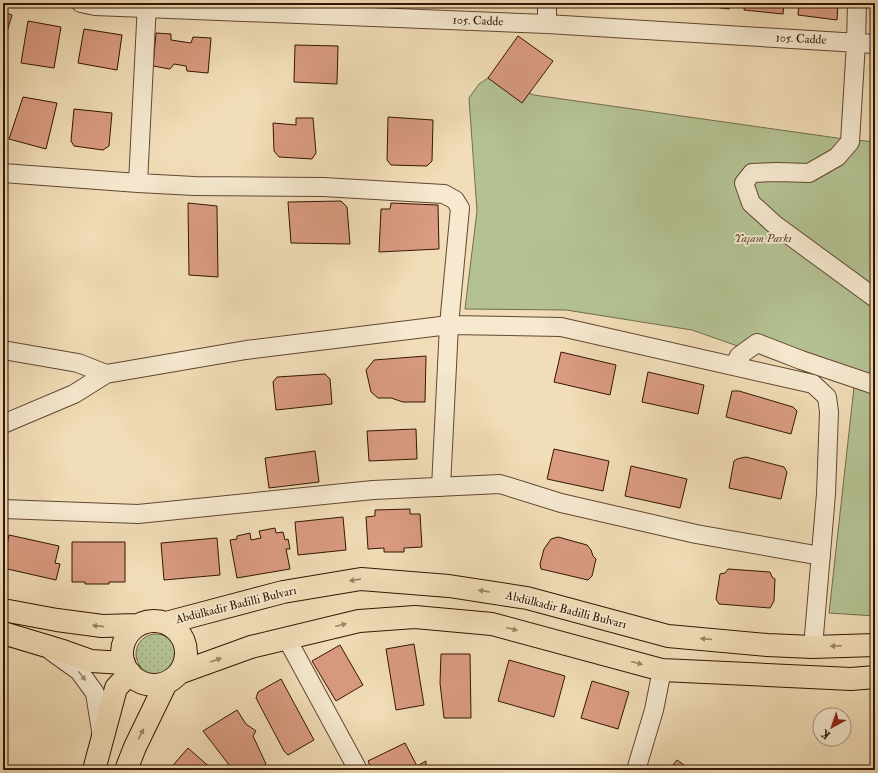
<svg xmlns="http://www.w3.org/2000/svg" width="878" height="773" viewBox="0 0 878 773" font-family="'IM FELL Double Pica',serif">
<defs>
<pattern id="grass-dots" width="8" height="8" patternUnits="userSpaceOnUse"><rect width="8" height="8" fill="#b4c293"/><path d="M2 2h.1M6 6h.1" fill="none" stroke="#9ba67d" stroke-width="1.8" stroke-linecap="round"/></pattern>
</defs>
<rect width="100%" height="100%" fill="#f1ddb7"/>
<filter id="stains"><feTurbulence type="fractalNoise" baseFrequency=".005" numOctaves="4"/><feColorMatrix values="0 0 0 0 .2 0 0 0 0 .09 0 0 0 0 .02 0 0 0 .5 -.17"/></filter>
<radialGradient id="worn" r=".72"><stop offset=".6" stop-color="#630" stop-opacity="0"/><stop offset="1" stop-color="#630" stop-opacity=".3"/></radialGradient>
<path fill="url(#grass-dots)" stroke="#746c4b" d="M136 654a20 20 0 1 1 40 0a20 20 0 1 1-40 0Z"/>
<path fill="#b4c293" stroke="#746c4b" d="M488,78l46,17 303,43 38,4v474l-46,-3 25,-226 -162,-57 -126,-20 -101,-1 12,-98 -8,-113 10,-14z"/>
<path fill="#da9b81" stroke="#331503" d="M691,3h39l-1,6 -38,-5z
M745,3h39l-1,11 -39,-4z
M799,3h39l-1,17 -39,-5z
M3,12l9,3 -9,30z
M28,21l33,6 -7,41 -33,-5z
M84,29l38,6 -5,35 -39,-7z
M156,33l15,1v6l20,3 2,-6 18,1 -3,35 -21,-2 -1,-5 -12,-2 -4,5 -17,-3z
M518,36l35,25 -31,42 -34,-25z
M295,45l43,1 -1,38 -43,-2z
M875,82v20h-3z
M23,97l34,6 -11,46 -37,-10z
M74,109l38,4 -3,33 -6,4 -29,-4 -3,-5z
M388,117l45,3 -1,41 -5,5 -36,-1 -4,-5z
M296,118h17l3,35 -4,6 -33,-2 -5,-6 -1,-28 23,2z
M341,201l6,6 3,37 -59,-1 -3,-41z
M188,203l29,3 1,71 -29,-2z
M391,203l47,2 1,44 -60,3 2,-43h9z
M561,352l55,13 -6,30 -56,-13z
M426,356l-1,46h-22l-12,-4h-13l-7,-6 -5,-22 8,-10z
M648,372l56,13 -6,29 -56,-12z
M325,374l5,5 2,25 -56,6 -3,-28 4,-5z
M732,391h7l54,16 4,4 -6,23 -65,-17z
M416,429l1,30 -48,2 -2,-30z
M554,449l55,12 -6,30 -56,-12z
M315,451l4,31 -50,6 -4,-30z
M746,457l38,10 3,5 -6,27 -52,-11 5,-27 3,-2z
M631,466l56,13 -7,29 -55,-12z
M410,509v5h10l2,33 -18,1v4h-20v-4l-16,1 -2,-32 9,-1v-6z
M343,517l3,33 -48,5 -3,-33z
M275,528l1,5 7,-1 2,8 3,-1 2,10h-4l4,20 -53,9 -7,-38 7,-1v-3l13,-3 1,7 10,-2 -2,-7z
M9,535l50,11 -4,17 5,1 -4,16 -53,-12v-18h3z
M558,537l29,8 4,5 2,6 3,3 -4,17 -4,4 -47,-11 -1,-5 4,-15 7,-10z
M217,538l3,37 -56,5 -3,-37z
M72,542h53v40h-16v2h-24v-2h-13z
M728,569l42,3 2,5 3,2 -1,22 -4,7 -51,-4 -3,-5 4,-25 5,-1z
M414,644l10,61 -28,5 -10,-61z
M340,645l23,40 -27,16 -24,-40z
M441,654h29l1,64h-27l-4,-35z
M509,660l56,16 -11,41 -56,-16z
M281,679l33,61 -26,15 -4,-4 -28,-53 2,-6z
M592,681l37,11 -11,37 -37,-11z
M237,710l9,14 10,7 -3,5 13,28 -7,6h-26l-30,-39z
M405,743l12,23 9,-5v9h-54l-4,-9z
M188,748l25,22h-44z
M677,760l14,10h-22z"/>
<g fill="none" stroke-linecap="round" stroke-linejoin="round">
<defs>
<path id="minor" d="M81,3l14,3 452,18 328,20
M857,3l-1,40 -6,99 -13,15 -28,16 -32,-1 -25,1 -8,10 7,20 23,21 101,74
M547,24v-21
M3,173l135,10 56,3 129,1 121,7 11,6 5,8 -11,117 -8,162
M138,183l9,-180
M3,350l75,13 28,11
M734,366l5,-10 18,-13 44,17 74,25
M3,424l71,-30 32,-20 140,-24 203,-25 112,2 252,57 14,13 2,15 -3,82 -13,153
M3,509l135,5 235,-24 127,-6 61,19 135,31 125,22
M287,639l71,131
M51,651l28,20 16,22 7,44
M636,770l18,-60 8,-40"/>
<path id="major" d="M3,610l54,10 45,6 35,-1
M122 653a32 32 0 1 1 64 0a32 32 0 1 1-64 0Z
M166,623l117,-31 78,-13 88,7 78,12 141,38 99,9 46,2 62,-2
M3,633l60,18 28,10 33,2
M179,673l72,-26 108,-26 56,-4 77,7 170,46 189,9 24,-2
M94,770l22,-82 14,-15
M126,770l9,-23 31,-64"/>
</defs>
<use href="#minor" stroke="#624730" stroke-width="20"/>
<use href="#major" stroke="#331503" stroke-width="24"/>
<use href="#minor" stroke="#f6e9d0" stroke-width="18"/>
<use href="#major" stroke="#f1ddb7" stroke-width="22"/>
</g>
<defs><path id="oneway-solid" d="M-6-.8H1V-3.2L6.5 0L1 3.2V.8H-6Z"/></defs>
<g fill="#9c8366">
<use href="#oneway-solid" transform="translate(355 580) rotate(171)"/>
<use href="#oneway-solid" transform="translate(484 591) rotate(-171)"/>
<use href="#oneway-solid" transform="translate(341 625) rotate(-14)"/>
<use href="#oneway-solid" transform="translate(98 626) rotate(-174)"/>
<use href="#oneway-solid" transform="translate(512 629) rotate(15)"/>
<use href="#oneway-solid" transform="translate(706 639) rotate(-175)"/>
<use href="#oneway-solid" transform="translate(836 646) rotate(178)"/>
<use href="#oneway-solid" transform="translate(216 660) rotate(-20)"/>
<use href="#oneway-solid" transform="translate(637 663) rotate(15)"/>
<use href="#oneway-solid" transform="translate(141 734) rotate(-64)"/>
</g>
<use fill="#9e8a74" href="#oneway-solid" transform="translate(82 676) rotate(52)"/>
<g text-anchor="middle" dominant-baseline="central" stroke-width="3.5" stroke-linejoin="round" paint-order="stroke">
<g font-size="12" fill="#331503" stroke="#f6e9d0">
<text transform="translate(478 21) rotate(2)">105. Cadde</text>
<text transform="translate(801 39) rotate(3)">105. Cadde</text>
<text transform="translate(236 605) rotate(-14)">Abdülkadir Badilli Bulvarı</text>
<text transform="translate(566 610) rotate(14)">Abdülkadir Badilli Bulvarı</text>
</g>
<g font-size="12" font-style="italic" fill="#5a492e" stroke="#f6e9d0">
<text x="763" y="238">Yaşam Parkı</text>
</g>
</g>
<rect width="878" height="773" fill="none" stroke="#f1ddb7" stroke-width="16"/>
<rect x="4" y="4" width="870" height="765" fill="none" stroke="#331503" stroke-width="2"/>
<rect x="8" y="8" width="862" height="757" fill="none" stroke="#331503"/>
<g transform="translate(832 727) rotate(220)"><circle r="19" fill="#f6e9d0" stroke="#a8947e"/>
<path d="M0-3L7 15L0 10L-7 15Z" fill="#8f2418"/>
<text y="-6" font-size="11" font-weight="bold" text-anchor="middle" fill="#331503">K</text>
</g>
<rect width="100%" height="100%" filter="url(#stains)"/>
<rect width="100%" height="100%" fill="url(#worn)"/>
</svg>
